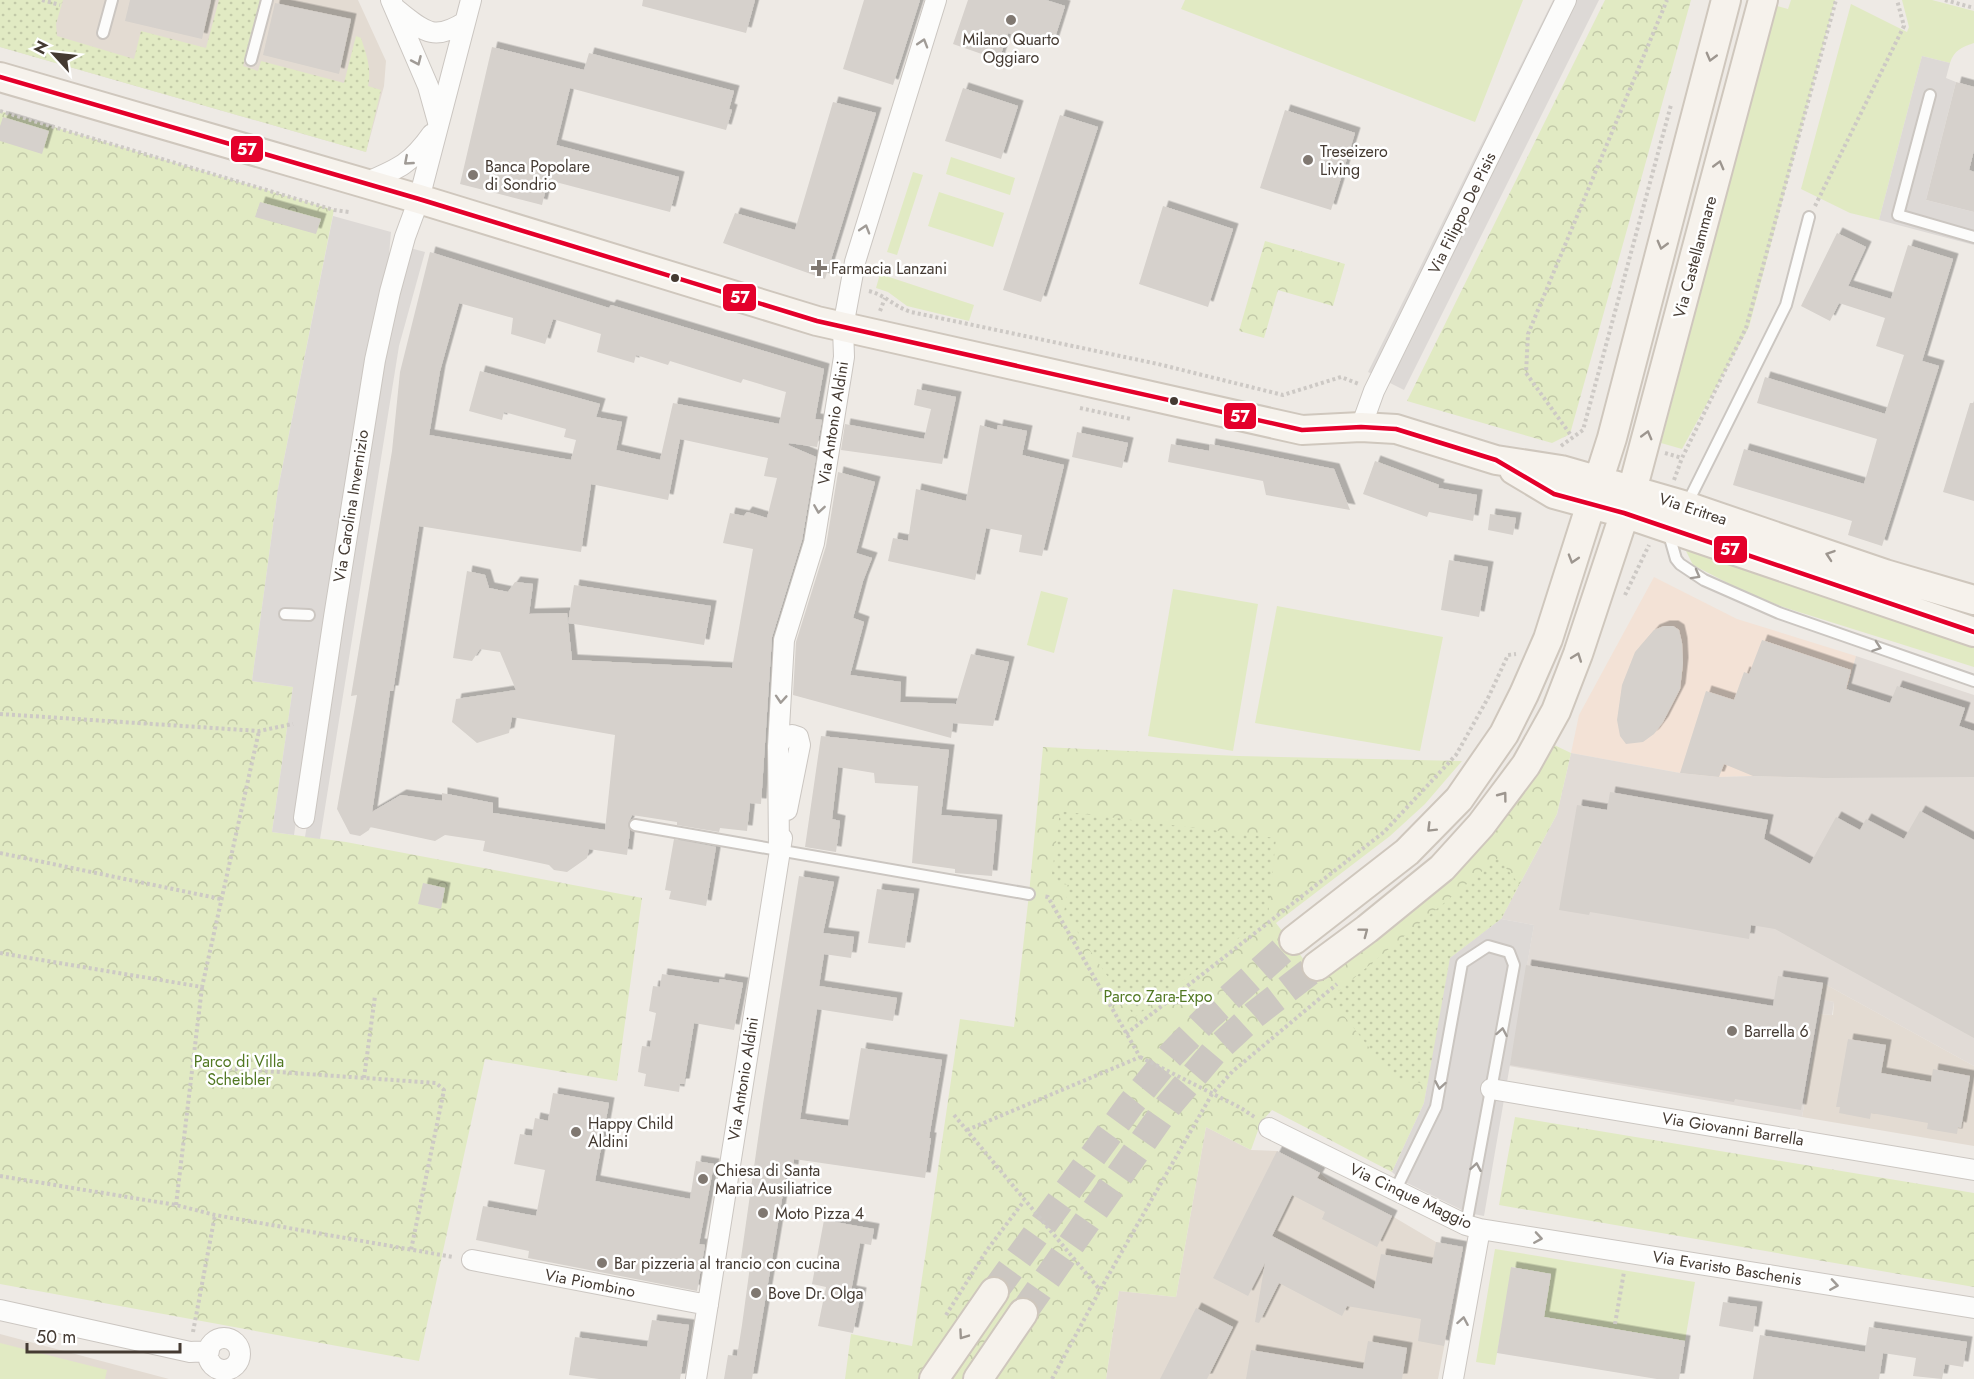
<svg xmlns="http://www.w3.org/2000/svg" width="1974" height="1379" viewBox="0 0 1974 1379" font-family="Jost,sans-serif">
<defs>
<pattern id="park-crowns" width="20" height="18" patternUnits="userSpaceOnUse" patternTransform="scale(1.5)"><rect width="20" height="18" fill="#e1eac3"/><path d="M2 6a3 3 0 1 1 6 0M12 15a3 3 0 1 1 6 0" fill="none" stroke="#c2c9a8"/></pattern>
<pattern id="garden-dots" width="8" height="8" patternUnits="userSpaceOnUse" patternTransform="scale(1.5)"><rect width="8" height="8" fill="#e1eac3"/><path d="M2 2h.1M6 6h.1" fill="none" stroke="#c2c9a8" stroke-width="1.8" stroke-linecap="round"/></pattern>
<filter id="shadow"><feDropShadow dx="5.5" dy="-5.5" stdDeviation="0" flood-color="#0004"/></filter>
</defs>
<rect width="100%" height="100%" fill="#eeeae5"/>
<path fill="#e3dbd2" d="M0,0h358l28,61 -2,25 -18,66 -366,-105z
M1823,983l151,83v80l-172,-29 18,-103 13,1 1,-13 -14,-2z
M1206,1127l45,23 26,1 43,22 17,15 55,28 44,26 27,5 -25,132h-332l13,-88 57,6z
M0,1334l169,45h-169z"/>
<path fill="#f3e2d6" d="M1654,577l83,42 119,37 -33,122 -70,-2 -34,1 -39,-4 -109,-20 8,-38z"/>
<path fill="#e1dbd6" d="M1856,656l118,39v371l-151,-83 -3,16 14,3 -2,13 -12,-1 -18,103 -293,-51 25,-141 -33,-6 56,-105 14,-61 109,20 39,4 34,-1 70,2z"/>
<path fill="#e1eac3" d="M1185,0h338l-48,122 -294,-113z
M1791,0h44l-86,327 -67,122 -21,-6 116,-437 11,3z
M1902,0h30l42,11v32c-12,4 -20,7 -24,20l-28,-7 -43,164 -29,-7 -49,-24 50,-185 56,28 2,-5z
M951,157l64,21 -5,17 -64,-21z
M913,172l10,3 -26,80 -10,-3z
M939,192l65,21 -11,34 -65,-21z
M880,274l94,31 -5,16 -62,-15 -19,-14 -12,-4z
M1682,543l292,94v30l-191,-60 -36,-14 -54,-28z
M1173,589l85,15 -25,147 -85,-15z
M1041,591l27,7 -14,55 -27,-8z
M1277,606l166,31 -23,114 -165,-28z
M1495,1249l200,33 -10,59 -141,-24 7,-43 -39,-7 -17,98 -19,-3z
M0,1343l107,27 -2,9h-105z"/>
<path fill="url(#park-crowns)" d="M1605,0h86l-121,434 -18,9 -145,-42z
M0,111l334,99 -56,279 -26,192 41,6 -21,145 74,10 296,56 -25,183 -132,-22 -66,302 -419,-77z
M1265,241l80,23 -12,42 -55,-16 -14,48 -25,-7z
M1552,744l19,9 -14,61 -56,105 -51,39 -26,145 -32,69 -120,-62 -11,12 -10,28 -45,-23 -30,170 -57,-6 -13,88h-261l6,-45 61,12 48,-327 54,8 15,-133 14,-147 196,9 223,5 -37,43 -35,32 -114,87 44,58 127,-104z
M1515,1117l459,76v94l-475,-82z"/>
<path fill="url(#garden-dots)" d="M0,0h63l-7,24 1,12 77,23 7,-28 65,17 13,-48h41l-17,66 15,5 3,-10 83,22 12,-47 5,2c5,16 11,30 7,48l13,4 -15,62 -366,-105z
M1060,811l216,27 -8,78 -133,101 -71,-105 5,-27 -18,-3z
M1498,858l21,26 -18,35 -51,39 -21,126 -35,-5 -64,-81z"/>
<path fill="#ddd9d6" d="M1553,0h46l-195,390 -36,-18z
M1922,56l28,7 -4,15 10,4 -30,118 48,12v33l-95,-25z
M333,216l58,16 -2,23 -22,101 -21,125 -52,354 -22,-3 21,-145 -41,-6 26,-192z
M410,248l15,4 -26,94 -79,493 -15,-2 78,-476z
M1501,919l33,6 -50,291 -16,-3 -67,-33 -9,-8 32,-69 26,-145z"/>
<path fill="#d6d1cc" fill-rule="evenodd" filter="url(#shadow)" d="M130,0h81l-9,39 -77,-18z
M643,0h112l-9,33 -104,-27z
M864,0h56l-27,85 -50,-16z
M968,0h78l19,6 -13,41 -44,-14 -9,27 -46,-16z
M275,3l76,16 -12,55 -76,-19z
M492,47l92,23 5,-17 145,38 -5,18 3,1 -6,20 -156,-42 -14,57 123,32 -9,35 -122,-32 -6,25 -82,-21z
M1956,82l18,5v63l-5,20 5,2v40l-48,-12z
M963,88l55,18 -17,53 -56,-18z
M833,102l43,11 -51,166 -102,-36 12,-30 60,17z
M1285,110l70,23 -24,77 -71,-22z
M1060,115l38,12 -57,175 -38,-12z
M3,117l46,14 -7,23 -42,-13v-15z
M260,202l61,17 -5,15 -61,-17z
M1163,206l70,23 -25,78 -69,-23z
M1837,233l29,14 -18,39 43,13 17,-54 45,14 -31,102 17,5 -57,180 -34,-11 4,-14 -119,-36 11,-36 120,35 13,-45 -120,-36 8,-26 120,37 19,-59 -28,-9 9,-28 -46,-15 -9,18 -29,-15z
M430,252l179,56 2,-3 213,64 -9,50 7,1 -5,27 -28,-4 -1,2 28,12 -14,83 -30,97 -11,167 -11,-1 -3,28 -27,-3 -1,4 -42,-7v-3l-45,-7 -4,9 2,7 -3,24 -38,-6 -2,9 -20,14 -13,-2 -5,-5 -66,-14 2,-10 -40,-6 -10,6 -65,-14 -1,3 -9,6 -10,-2 -13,-25 20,-114 -6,1 41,-245 8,-79zM459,303l54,15 -2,16 34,10 8,-25 48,15 -4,18 37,11 2,-8 32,10 2,-4 71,22 2,-4 43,13 -7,32 -106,-21 -13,57 -44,-10 6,-28 -26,-5 4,-13 -120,-33 -11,40 33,9 2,-8 62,17 -2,8 12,3 -5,20 -142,-25 11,-64zM680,439l88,19 -4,18 13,2 -10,40 -20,-6 -3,4 -14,-3 -7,30 30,6 -21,119 -160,-8 -4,-37 136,22 7,-39 -137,-21 -6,38 -1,-10 -38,1 4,-30 -18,-2 -7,10 -19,-4 -4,-13 -18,-4 -14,87 19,3 8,-12 20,3 16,38 -60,9 -4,23 25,21 32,-10 3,-16 103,18 -10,95 -112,-17v-10l-51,-10v8l-41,-6 -29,17 18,-121h3l26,-165 162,26 10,-68 77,16z
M917,389l39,8 -14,67 -101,-14 4,-26 79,15 7,-30 -17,-4z
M1970,403h4v98l-31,-9z
M980,425l17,5 1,-5 29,6 -5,24 42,10 -22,91 -23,-4 3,-17 -36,-7 -11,52 -87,-19 5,-23 15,3 8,-52 50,12z
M1077,432l51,11 -6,25 -50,-11z
M1171,444l38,7 1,-7 124,25 16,41 -84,-15 -3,-14 -95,-19z
M1375,461l64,24 -1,3 39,7 -4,26 -44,-9 -2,5 -64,-23z
M838,472l37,10 -19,71 16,5 -9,23 -10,37 11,4 -14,53 51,7 -1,20 56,2 15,-50 38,8 -16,64 -40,-3 -2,15 -158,-43 3,-53 30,-96z
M1490,514l26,4 -3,17 -25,-5z
M1449,560l39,7 -9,50 -38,-7z
M1664,626h9l6,4 3,13 1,20 -3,26 -17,33 -9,12 -11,8 -17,2 -6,-8 -3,-16 5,-35 13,-33 19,-22z
M1762,640l89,30 -5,19 44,14 7,-17 68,22 -6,18 15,5v46l-151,1 -70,-2 -29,-12 -5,13 -39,-4 26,-82 28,9 10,-28 5,2z
M821,736l128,14 -8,65 56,5 -5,56 -37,-3v-4l-43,-6 6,-77 -43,-3 -1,-10 -36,-6 -6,52 8,2 -4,31 -31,-5z
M1610,792l158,28 -4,19 46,25 26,-47 24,13 6,-11 38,20 16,-28 54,29v198l-199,-109 -24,-4 -2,14 -159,-27 -1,3 -30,-5 18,-105 30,5z
M674,839l42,8 -10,59 -37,-7 2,-8 -6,-1z
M799,876l35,6 -11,51 31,4 -3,21 -27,-4 -5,32 78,12 -4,23 -76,-12 -17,110 48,7 13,-78 81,12 -13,78h2l-6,40 -131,-19 -1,11 -6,-1 -35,210h-28l4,-24 9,1 5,-31 9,-66 -10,-1 22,-154z
M423,883l22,5 -4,21 -23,-5z
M877,889l37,5 -9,54 -37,-5z
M1526,965l247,41 5,-30 45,7 -22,127 -66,-11 -1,3 -224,-37z
M662,974l57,9 1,-4 23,4 -9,47 -40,-7 -10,61h-4l-1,8 -35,-6 2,-12 -8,-2 4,-26 8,1 6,-34 -7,-2 4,-25 7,1z
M1848,1039l38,6 -5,28 50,9 2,-13 37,7 -9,52 -3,-1 -1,7 -30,-5 1,-6 -57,-10 -1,6 -31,-6 1,-6h-4z
M553,1093l56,10 -14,78 95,18 6,-38 18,3 -15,80 6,1 -8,46 -169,-33 1,-7 -53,-11 7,-34 53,10 9,-46 -31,-6 6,-30 12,2 3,-18 13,3z
M1277,1151l43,22 -3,5 75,38 -15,31 -55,-28 3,-7 -33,-17 -20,41 102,53 7,-35 51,10 4,-22 27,5 -19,99 -26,-5 3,-22 -74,-13 -5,10 -63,-33 -20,40 -4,-1 10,-59 -17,33 -35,-18z
M824,1220l50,9 -3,16 -11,-2 -9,48 10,2 -8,40 -35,-7 8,-39 -14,-3z
M1511,1267l40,7 -7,43 141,24 -6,38h-22l-160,-26z
M1723,1302l34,5 -4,25 -34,-6z
M1196,1308l37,19 -26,52h-47z
M652,1320l37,5 -9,54h-81l-30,-4 6,-38 72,10z
M1869,1327l98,15 -4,25 -18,-3 -3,15 -29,-3 3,-18 -33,-5 -4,26h-126l7,-44 105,17z
M1368,1341l39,7 -5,31h-156l5,-29 112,19z"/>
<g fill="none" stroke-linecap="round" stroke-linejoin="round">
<path stroke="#ccc7c1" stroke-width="28" stroke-dasharray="28 14" stroke-linecap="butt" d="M994,1292l136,-187 40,-49 38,-39 86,-77
M1023,1313l145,-207 46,-54 40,-37 63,-49"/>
<defs>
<path id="lane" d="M103,33l9,-33
M251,60l16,-60
M1930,95l-32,120 76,22
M1686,506l100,-201 23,-88
M1668,531l8,28 4,5 24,16 75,33 195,68
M285,614l24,1
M635,825l394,69
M1396,1189l40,-82 26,-144 26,-17 21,6 5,13 -48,260"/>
<path id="street" d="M391,0l37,86 10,36
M397,10c27,21 36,32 68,12
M365,183c33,-14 46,-19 67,-49
M1361,427l13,-36 192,-391
M778,746l5,-8 9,-3 6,2 2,8 -13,65
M304,818l30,-201 41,-257 15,-68 15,-55 14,-38 52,-199
M779,850l-1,-104 6,-106 30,-97 30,-186 -1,-30 12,-65 81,-262
M1491,1089l483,81
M1269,1128l197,97 14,4 494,79
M472,1260l236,45
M0,1310l190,42 19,-1
M208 1354a16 16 0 1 1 32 0a16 16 0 1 1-32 0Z
M696,1379l86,-541
M1453,1379l27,-150"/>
<path id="secondary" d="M0,77l419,122 398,122 485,109 59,-3 35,2 100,31 65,10 125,36 199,68 89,26
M1514,470l40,24 70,19 350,119
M1294,940l113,-88 52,-53 45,-65 20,-40 24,-55 64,-201 114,-438
M1317,966l50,-37 75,-61 39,-43 45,-60 30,-54 22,-57 54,-163 131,-491
M934,1379l60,-87
M978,1379l45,-66"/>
</defs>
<use href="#lane" stroke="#cbc6c1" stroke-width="14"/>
<use href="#street" stroke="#cbc6c1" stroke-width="22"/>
<use href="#secondary" stroke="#cfc7bd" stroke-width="32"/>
<path stroke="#cdc9c5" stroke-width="4" stroke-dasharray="3 3" stroke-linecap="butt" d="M42,0l18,5
M1945,0l29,8
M0,111l334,99 15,2
M1815,206l89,-180 -7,-26
M869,291c16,4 26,16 42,21l247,52 125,31 58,-18 18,7
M880,311l5,-13
M1080,408l51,11
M1570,434l-44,-61 2,-39 139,-334
M1561,446l22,-16 88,-325
M1665,453l17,5
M1674,480l8,-22 64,-130 90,-328
M1625,595l24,-50
M0,714l259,17 34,-7
M0,853l221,46
M0,953l202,34 57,-256
M1126,1034l258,-202 72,-77 32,-57 20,-43 8,-1
M1140,1057l101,51 15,10
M193,1066l243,17 8,7 -33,160
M364,1078l11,-82
M954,1115l146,175
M967,1130l173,-73 -92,-160 -5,-1
M0,1176l176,29 39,10 238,42
M176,1205l26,-218
M946,1315l41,-65 37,-49
M1615,1324l9,-52
M193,1332l22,-117
M1052,1379l48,-89 112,-196 21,-23 104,-87"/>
<use href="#lane" stroke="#fcfcfb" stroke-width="10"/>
<use href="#street" stroke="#fcfcfb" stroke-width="20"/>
<use href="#secondary" stroke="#f6f2ec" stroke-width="28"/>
<defs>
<path id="bus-1" d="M0,77l419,122 398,122 485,109 59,-3 35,2 100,31 58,34 70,19 350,119"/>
</defs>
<use href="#bus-1" stroke="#fff" stroke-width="9"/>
<use href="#bus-1" stroke="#e4002b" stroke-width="4.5"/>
</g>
<defs><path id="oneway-chevron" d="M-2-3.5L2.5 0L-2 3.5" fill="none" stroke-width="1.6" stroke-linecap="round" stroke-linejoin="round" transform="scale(1.5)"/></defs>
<g stroke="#a09b96">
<use href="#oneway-chevron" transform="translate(923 43) rotate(-73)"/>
<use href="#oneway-chevron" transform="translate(417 61) rotate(66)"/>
<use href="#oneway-chevron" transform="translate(408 161) rotate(139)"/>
<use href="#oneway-chevron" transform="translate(865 229) rotate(-73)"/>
<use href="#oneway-chevron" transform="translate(819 509) rotate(99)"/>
<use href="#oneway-chevron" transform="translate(1696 575) rotate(29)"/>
<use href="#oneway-chevron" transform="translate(1877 647) rotate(19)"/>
<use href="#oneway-chevron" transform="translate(781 699) rotate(94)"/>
<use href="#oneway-chevron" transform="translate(1502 1032) rotate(-80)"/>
<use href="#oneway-chevron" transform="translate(1440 1085) rotate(100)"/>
<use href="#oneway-chevron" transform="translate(1476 1167) rotate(-80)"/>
<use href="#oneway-chevron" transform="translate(1538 1238) rotate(9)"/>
<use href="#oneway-chevron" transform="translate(1834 1285) rotate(9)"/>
<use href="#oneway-chevron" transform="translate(1463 1321) rotate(-80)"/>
</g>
<g stroke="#9d968f">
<use href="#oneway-chevron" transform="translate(1711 57) rotate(105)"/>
<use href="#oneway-chevron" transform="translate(1719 165) rotate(-75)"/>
<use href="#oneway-chevron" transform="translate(1662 245) rotate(105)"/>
<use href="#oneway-chevron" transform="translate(1647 435) rotate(-75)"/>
<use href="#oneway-chevron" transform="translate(1830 555) rotate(-161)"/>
<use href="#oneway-chevron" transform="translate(1573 559) rotate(107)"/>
<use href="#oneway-chevron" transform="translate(1577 657) rotate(-70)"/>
<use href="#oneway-chevron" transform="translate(1503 796) rotate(-53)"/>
<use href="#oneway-chevron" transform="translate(1431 828) rotate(135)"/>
<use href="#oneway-chevron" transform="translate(1364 932) rotate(-37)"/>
<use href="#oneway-chevron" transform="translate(963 1335) rotate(125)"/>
</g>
<g fill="#807871" stroke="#fff" stroke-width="2">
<circle cx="1011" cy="20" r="6"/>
<circle cx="1308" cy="160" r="6"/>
<circle cx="473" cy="175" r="6"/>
<path d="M816 259h6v6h6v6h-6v6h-6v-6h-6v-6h6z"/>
<circle cx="1732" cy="1031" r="6"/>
<circle cx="576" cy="1132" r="6"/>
<circle cx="703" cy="1179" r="6"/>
<circle cx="763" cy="1213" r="6"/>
<circle cx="602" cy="1263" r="6"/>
<circle cx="756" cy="1293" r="6"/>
</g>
<g fill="#443a32" stroke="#fff" stroke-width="2">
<circle cx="675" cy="278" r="5"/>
<circle cx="1174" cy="401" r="5"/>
</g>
<g text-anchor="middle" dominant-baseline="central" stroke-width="5" stroke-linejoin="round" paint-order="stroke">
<g font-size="16" fill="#443a32" stroke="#fff" text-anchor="start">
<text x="1011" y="39" text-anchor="middle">Milano Quarto<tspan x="1011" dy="18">Oggiaro</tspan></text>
<text x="1320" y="151">Treseizero<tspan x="1320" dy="18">Living</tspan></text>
<text x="485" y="166">Banca Popolare<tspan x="485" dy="18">di Sondrio</tspan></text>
<text x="831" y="268">Farmacia Lanzani</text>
<text x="1744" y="1031">Barrella 6</text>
<text x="588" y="1123">Happy Child<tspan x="588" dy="18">Aldini</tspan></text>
<text x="715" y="1170">Chiesa di Santa<tspan x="715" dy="18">Maria Ausiliatrice</tspan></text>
<text x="775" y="1213">Moto Pizza 4</text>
<text x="614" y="1263">Bar pizzeria al trancio con cucina</text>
<text x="768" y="1293">Bove Dr. Olga</text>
</g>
<g font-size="16" fill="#443a32" stroke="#fff">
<text transform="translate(1462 213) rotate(-64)">Via Filippo De Pisis</text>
<text transform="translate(1695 257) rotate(-75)">Via Castellammare</text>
<text transform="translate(833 423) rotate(-81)">Via Antonio Aldini</text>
<text transform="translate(351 506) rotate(-81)">Via Carolina Invernizio</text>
<text transform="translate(1693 509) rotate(18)">Via Eritrea</text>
<text transform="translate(743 1079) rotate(-81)">Via Antonio Aldini</text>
<text transform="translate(1733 1129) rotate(9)">Via Giovanni Barrella</text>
<text transform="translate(1411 1196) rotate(25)">Via Cinque Maggio</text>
<text transform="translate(1727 1268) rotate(9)">Via Evaristo Baschenis</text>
<text transform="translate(590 1283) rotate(11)">Via Piombino</text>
</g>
<g font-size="16" fill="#517822" stroke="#fff">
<text x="1158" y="996">Parco Zara-Expo</text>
<text x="239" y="1061">Parco di Villa<tspan x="239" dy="18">Scheibler</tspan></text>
</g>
</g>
<g stroke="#fff" stroke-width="2">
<rect x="230" y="135" width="34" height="28" rx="6" fill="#e4002b"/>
<rect x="722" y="283" width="35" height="29" rx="6" fill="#e4002b"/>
<rect x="1223" y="402" width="34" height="28" rx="6" fill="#e4002b"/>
<rect x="1713" y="535" width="35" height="29" rx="6" fill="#e4002b"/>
</g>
<g font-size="16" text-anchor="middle" font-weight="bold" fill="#fff">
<text x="247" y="155">57</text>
<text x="740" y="303">57</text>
<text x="1240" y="422">57</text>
<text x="1730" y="555">57</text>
</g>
<g transform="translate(54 54) rotate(297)" stroke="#ffffff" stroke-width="4.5" paint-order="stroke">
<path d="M0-4.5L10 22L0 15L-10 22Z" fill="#443a32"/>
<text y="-9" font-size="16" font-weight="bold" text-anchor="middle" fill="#443a32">N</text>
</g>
<path d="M27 1343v9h153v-9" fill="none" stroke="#443a32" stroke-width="3"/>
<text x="36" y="1343" font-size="18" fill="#443a32" stroke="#ffffff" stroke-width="4.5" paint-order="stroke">50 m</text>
</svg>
